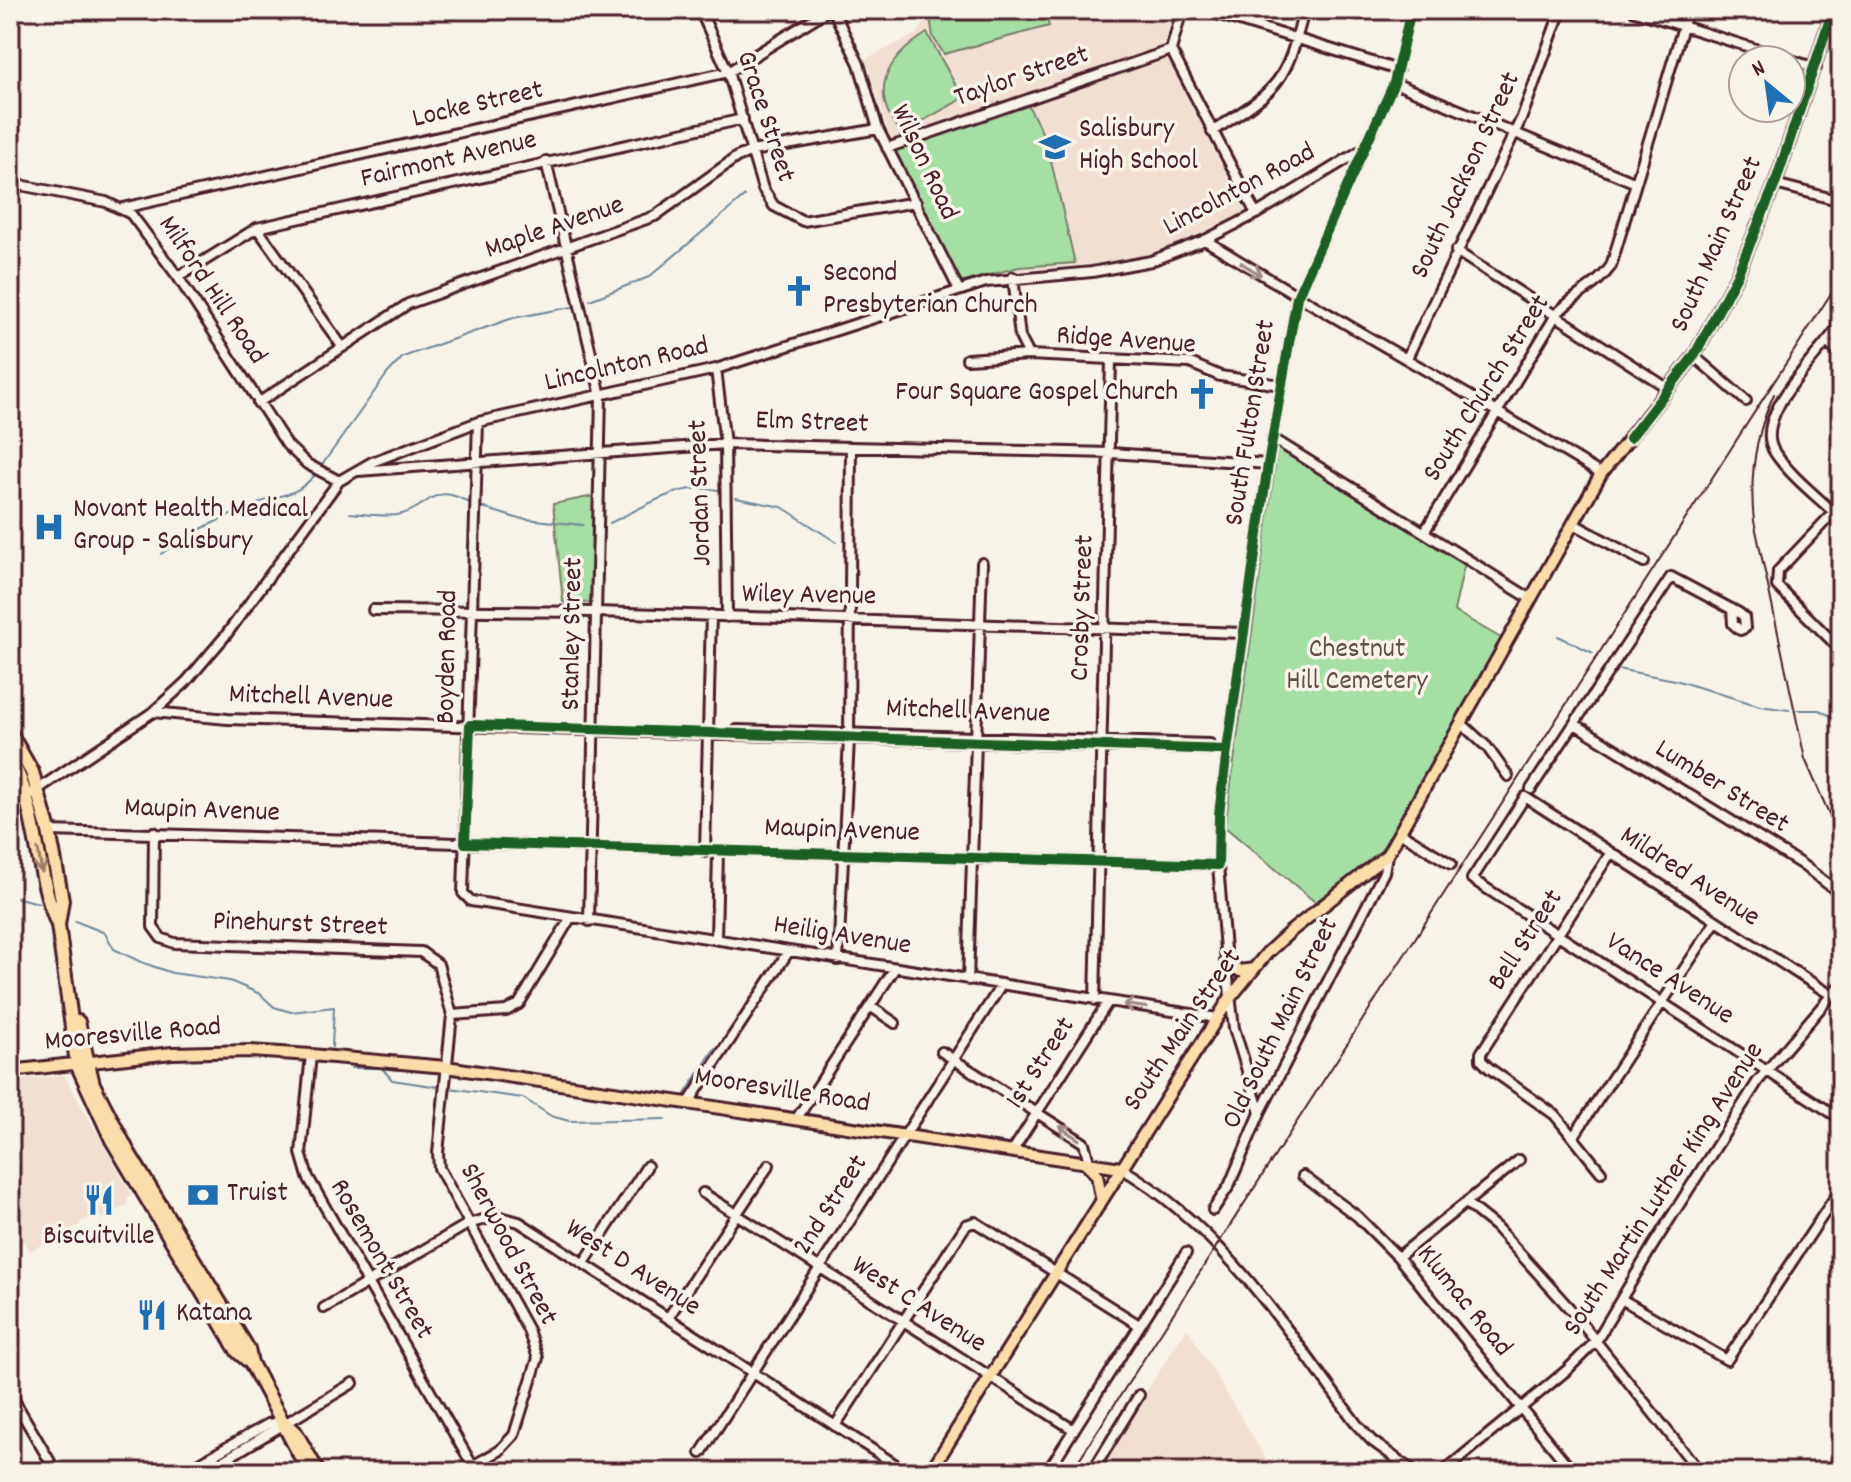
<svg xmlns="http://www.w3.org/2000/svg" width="1851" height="1482" viewBox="0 0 1851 1482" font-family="Dekko,sans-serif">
<rect width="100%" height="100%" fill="#f7f3e8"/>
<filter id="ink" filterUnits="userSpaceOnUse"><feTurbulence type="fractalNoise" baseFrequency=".0125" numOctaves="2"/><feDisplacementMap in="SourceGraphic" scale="16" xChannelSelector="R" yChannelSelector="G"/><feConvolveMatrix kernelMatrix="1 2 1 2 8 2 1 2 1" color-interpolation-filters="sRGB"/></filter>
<g filter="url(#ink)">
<path fill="#f2ded2" d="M923,10h251l-10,34 3,14 79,155 -38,20 -78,27 -113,11 -54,11 -54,-121 -18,-20 -25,-82 52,-26 8,-14z
M64,1075l68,120 -6,4 2,5 -25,15 -5,-3 -19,6 1,3 -50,26 -5,-8 -15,-4v-158z
M1187,1328l87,144h-179z"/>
<path fill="#a6dfa4" stroke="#787f68" stroke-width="2" d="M929,10h115l5,16 -105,28 -11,-17z
M927,33l34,62 -1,5 -59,33c-34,-42 -14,-75 26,-100z
M1028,105l18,35 29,123 -56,4 -59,16 -68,-132z
M1280,448l185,114 -11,49 47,27 -118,211 -18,19 -50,34 -90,-75 52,-376z
M594,496l-2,107 -29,-1 -10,-98z"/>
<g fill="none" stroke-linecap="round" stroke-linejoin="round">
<path stroke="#6d869b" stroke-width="2" d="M590,300l59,-23 96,-81
M322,465l65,-91 16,-17 110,-39 59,-11
M736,498l46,9 54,35
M481,507l35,11 67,7
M350,513c15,1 37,5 52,1 28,-7 31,-34 69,-10
M610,523c36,-16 66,-41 108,-33
M161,554c28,-22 66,-38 101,-52 26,-10 33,-5 54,-28
M1558,636l35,17
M1617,669l58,11 85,26 29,4
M1797,710h22l22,11
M10,896l29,7
M75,921l30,12 9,16 27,13 31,11 58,8 30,13 14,13 17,5 43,-5 -2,40
M351,1068h31l10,12 47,7
M449,1088l74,10 28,18 18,5 97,-2
M685,1094l30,-46"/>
<defs>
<path id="minor" d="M700,10l28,62 35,117 11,17 29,15 113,-19
M833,10l26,54 19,65 81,161
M1204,10l194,60
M1632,10l184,58
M1171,50l85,164
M1171,50l11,-40
M1394,83l242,100
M1212,132c64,-43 73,-44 92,-122
M887,148l284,-98
M546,161l55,235 -12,525
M10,183l96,19 25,12 47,63 109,168 20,19 32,17
M1775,184l66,17
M123,208l605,-136 100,-62
M257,228l84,117
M1205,240c131,81 266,154 396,234
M1456,251l213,138
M178,277l79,-49 486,-109
M1013,277l7,60 9,18
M1841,323c-20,31 -91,93 -66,130 17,25 44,45 66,66
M1828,343l13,13
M1694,356l52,45
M1407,358l115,-241 39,-107
M967,359l62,-4 161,8 30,13 61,9
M716,369l9,75 2,173
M258,403l150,-99 247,-88 82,-59 15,-6 126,-22
M478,422l-15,471 8,8 746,117
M1272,438l259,161
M358,471l367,-27 386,9 157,11
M1834,512l-56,59 -1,15 64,64
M1574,524l70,38
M1425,531l131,-216c16,-20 40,-27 55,-49l77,-256
M373,610l224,2 647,21
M153,712l75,7 999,31
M1461,723l26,24 21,29
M1575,724l226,140 40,30
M736,730l474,14
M1531,789l140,-212 68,36 5,4 1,11 -5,2 -7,-6 -1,-15
M10,808l143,-96 33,-30 40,-47 113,-154 33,-19 106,-40 238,-53 270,-87 106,-10 59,-11 54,-21 51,-26 109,-66
M49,831l1169,34
M154,832l-1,95 8,11 13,5 247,9 17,12 14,51 -14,138 1,15 89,162 10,28 -24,77 -15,16 -27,15
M1401,833l50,31
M705,852l6,-237
M716,938l2,-85
M838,960l11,-221 2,-291
M968,980l14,-417
M1831,995l-306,-198 -53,82 369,240
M1095,1000l16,-639
M870,1006l25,17
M452,1015l54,-4 13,-7 52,-87
M942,1052l142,91 5,19
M311,1055l-10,98 7,24 168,295
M689,1102l100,-151
M1260,1113l-26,-85 -8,-66 -8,-97 1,-51 8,-64 41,-286 29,-167 97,-214 17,-73
M797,1118l98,-150
M1574,1136l142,-215
M1013,1150l95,-148
M1121,1168c103,61 167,164 237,258l14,15 43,31
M1601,1172l-46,-57 -66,-47 -8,-8v-7l129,-199
M1303,1176l54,40 41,41 175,215
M703,1193l371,237
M1466,1203l30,24 75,83 129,162
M1213,1210l16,-24 31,-73 124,-241 3,-17
M1398,1257l121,-97
M584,1263l63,-97
M1623,1300l104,60 114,-172
M324,1308l144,-84 29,-8 22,6 388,250
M668,1318l101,-153
M10,1393l46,79
M835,1426l131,-201 9,-3 164,103
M701,1453l301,-469
M184,1472l84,-48 14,-2
M204,1472l149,-89
M1047,1472l139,-219
M1092,1472l47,-77
M1443,1472l124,-102 30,-30 55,-93 106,-166 83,-97"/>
<path id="major" d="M1226,962l14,9 14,-2
M10,1071l162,-18 78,-2 61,4 135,12 675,101
M1085,1163l12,12 4,22
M930,1472l300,-474 37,-45 24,-22 96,-76 214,-381 93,-118 43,-81 38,-91 58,-174"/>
<path id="highway" d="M10,733l22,39 17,59 13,69 -4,25 19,139 35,76 126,212 13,11
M10,758c29,52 24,113 48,167
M78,1022l15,62 35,68 120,197 3,14 58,109
M286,1424l9,8 23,40"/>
</defs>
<use href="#minor" stroke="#4a1f2b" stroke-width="14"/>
<use href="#major" stroke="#4a1f2b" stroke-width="16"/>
<use href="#highway" stroke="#4a1f2b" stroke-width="18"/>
<use href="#minor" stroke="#f7f3e8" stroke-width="8"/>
<use href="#major" stroke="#faddab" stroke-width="10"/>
<use href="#highway" stroke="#faddab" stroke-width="12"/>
<path stroke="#4a1f2b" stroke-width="2" d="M1774,394c-19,41 -25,83 -20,127l51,238 36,82
M1071,1472l770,-1194"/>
<defs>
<path id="cycleway" d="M1630,438l64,-82 43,-81 38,-91 58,-174
M1227,750l-757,-25 -5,118 753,22 1,-51 8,-64 41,-286 29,-167 97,-214 17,-73"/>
</defs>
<use href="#cycleway" stroke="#f7f3e8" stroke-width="15"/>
<use href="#cycleway" stroke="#1b5e20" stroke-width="10"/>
</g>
<defs><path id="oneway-shaft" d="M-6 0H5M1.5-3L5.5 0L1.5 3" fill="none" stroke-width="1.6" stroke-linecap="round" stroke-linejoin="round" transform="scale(2)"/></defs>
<g stroke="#a0898a">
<use href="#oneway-shaft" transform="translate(1251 269) rotate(32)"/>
<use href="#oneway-shaft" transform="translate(1135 1006) rotate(-172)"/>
<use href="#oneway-shaft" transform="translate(1069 1133) rotate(-146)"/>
</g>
<use stroke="#a27e6b" href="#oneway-shaft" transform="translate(40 861) rotate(80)"/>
</g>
<defs>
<symbol id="school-bare" viewBox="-9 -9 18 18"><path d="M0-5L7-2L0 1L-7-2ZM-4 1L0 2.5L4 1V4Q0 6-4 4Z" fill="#1f6fb2" stroke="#f7f3e8" stroke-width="2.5" paint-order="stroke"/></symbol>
<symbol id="church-bare" viewBox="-9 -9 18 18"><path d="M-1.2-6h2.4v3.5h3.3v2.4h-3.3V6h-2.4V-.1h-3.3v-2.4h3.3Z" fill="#1f6fb2" stroke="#f7f3e8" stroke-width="2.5" paint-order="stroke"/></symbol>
<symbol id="hospital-bare" viewBox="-9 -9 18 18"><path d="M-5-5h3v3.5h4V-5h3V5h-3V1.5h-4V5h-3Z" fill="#1f6fb2" stroke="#f7f3e8" stroke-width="2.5" paint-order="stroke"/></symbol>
<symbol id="bank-bare" viewBox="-9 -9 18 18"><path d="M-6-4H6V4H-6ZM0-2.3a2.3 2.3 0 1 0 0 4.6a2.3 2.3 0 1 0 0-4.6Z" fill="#1f6fb2" stroke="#f7f3e8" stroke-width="2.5" paint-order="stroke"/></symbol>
<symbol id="restaurant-bare" viewBox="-9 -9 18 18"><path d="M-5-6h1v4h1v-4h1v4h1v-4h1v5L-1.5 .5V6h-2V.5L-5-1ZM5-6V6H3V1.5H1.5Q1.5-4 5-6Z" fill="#1f6fb2" stroke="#f7f3e8" stroke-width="2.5" paint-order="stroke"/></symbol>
</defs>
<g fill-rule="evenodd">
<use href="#school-bare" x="1033" y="125" width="44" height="44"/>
<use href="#church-bare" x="777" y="269" width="44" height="44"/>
<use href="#church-bare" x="1180" y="372" width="44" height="44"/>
<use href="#hospital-bare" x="27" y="505" width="44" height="44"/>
<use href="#bank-bare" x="181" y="1173" width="44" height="44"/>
<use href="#restaurant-bare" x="77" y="1178" width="44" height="44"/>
<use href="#restaurant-bare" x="130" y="1293" width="44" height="44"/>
</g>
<g text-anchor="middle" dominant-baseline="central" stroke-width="7" stroke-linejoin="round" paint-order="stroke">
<g font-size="28" fill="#4a1f2b" stroke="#f7f3e8">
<text transform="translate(1022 78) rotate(-19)">Taylor Street</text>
<text transform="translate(478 106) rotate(-13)">Locke Street</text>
<text transform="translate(764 117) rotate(72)">Grace Street</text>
<text transform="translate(449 161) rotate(-13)">Fairmont Avenue</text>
<text transform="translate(923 163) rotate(65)">Wilson Road</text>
<text transform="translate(1467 176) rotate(-65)">South Jackson Street</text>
<text transform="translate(1240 191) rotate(-28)">Lincolnton Road</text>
<text transform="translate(555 229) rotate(-19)">Maple Avenue</text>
<text transform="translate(1718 245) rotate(-66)">South Main Street</text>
<text transform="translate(211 291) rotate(56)">Milford Hill Road</text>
<text transform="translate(1126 342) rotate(4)">Ridge Avenue</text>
<text transform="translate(627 366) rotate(-13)">Lincolnton Road</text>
<text transform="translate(1488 389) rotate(-58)">South Church Street</text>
<text transform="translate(1252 423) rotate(-81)">South Fulton Street</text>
<text transform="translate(812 424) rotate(2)">Elm Street</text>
<text transform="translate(702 493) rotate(-92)">Jordan Street</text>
<text transform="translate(809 597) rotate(1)">Wiley Avenue</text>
<text transform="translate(1084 608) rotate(-88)">Crosby Street</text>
<text transform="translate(574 634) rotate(-89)">Stanley Street</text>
<text transform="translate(449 657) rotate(-89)">Boyden Road</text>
<text transform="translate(311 699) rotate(2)">Mitchell Avenue</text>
<text transform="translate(968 713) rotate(2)">Mitchell Avenue</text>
<text transform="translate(1721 788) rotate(32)">Lumber Street</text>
<text transform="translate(202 812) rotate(2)">Maupin Avenue</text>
<text transform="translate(842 832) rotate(2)">Maupin Avenue</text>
<text transform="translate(1689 878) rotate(33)">Mildred Avenue</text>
<text transform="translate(300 926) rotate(2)">Pinehurst Street</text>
<text transform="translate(842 937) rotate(9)">Heilig Avenue</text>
<text transform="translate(1527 941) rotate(-57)">Bell Street</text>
<text transform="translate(1669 980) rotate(33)">Vance Avenue</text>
<text transform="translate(1282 1024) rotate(-64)">Old South Main Street</text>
<text transform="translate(1184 1031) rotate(-56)">South Main Street</text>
<text transform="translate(133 1036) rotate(-5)">Mooresville Road</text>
<text transform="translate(1042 1064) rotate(-57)">1st Street</text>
<text transform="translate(782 1092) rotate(9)">Mooresville Road</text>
<text transform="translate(1665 1190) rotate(-57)">South Martin Luther King Avenue</text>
<text transform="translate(832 1206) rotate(-57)">2nd Street</text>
<text transform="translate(507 1245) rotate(62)">Sherwood Street</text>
<text transform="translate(380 1260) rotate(60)">Rosemont Street</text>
<text transform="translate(632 1269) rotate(33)">West D Avenue</text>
<text transform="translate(1463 1302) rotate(51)">Klumac Road</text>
<text transform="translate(918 1306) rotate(33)">West C Avenue</text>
</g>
<g font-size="28" fill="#4a1f2b" stroke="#f7f3e8" text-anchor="start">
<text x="1079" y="131">Salisbury<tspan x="1079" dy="32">High School</tspan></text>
<text x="823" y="275">Second<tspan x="823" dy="32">Presbyterian Church</tspan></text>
<text x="1178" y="394" text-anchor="end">Four Square Gospel Church</text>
<text x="73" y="511">Novant Health Medical<tspan x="73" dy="32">Group - Salisbury</tspan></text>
<text x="227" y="1195">Truist</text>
<text x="99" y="1238" text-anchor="middle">Biscuitville</text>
<text x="176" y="1315">Katana</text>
</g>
<g font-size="28" fill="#614f49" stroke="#f7f3e8">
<text x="1357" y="651">Chestnut<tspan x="1357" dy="32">Hill Cemetery</tspan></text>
</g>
</g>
<rect width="1851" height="1482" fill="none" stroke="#f7f3e8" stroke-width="40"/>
<rect x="20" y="20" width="1811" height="1442" fill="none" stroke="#4a1f2b" stroke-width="3" filter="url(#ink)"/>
<g transform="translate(1767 84) rotate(331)"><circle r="38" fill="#f7f3e8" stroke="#b29e9c" stroke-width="2"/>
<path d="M0-6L14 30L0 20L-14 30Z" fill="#1f6fb2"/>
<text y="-12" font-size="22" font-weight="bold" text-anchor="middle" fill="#4a1f2b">N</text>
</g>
</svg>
